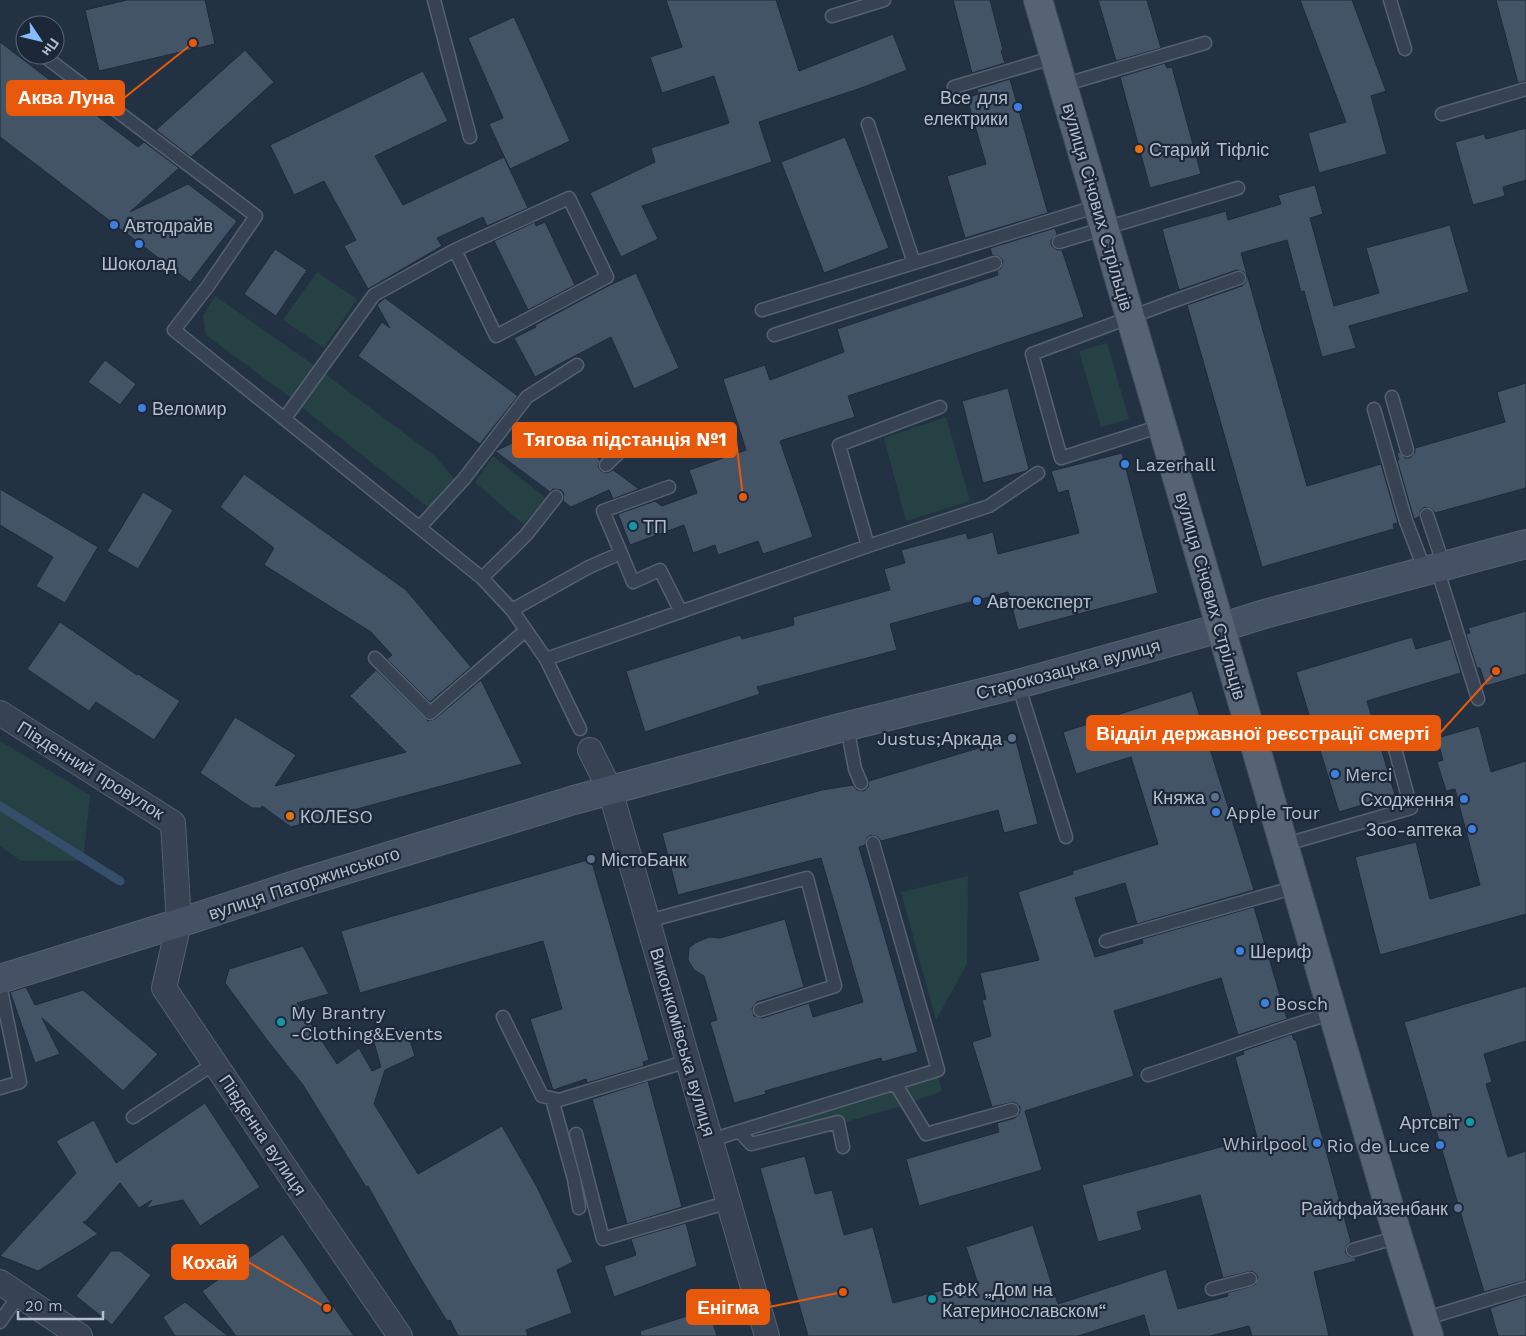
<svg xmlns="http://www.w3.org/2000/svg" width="1526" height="1336" viewBox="0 0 1526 1336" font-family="'Work Sans',sans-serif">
<rect width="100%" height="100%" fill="#233243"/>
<path fill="#254144" d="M317,272l40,27 -33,49 -41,-28z
M215,296l100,70 -24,32 -85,-63 -3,-19z
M1107,343l22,76 -28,8 -22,-76z
M325,374l111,83 20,24 -27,27 -129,-102z
M946,417l24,84 -64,20 -22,-83z
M493,456l54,43 -24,25 -48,-42z
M0,741l90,54 -7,66h-62l-21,-15z
M968,876l-1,88 -31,56 -35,-128z
M937,1074l5,17 -30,11 -11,-18z
M894,1087l11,18 -63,18 -54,8 -18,-8z"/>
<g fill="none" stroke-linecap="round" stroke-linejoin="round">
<path stroke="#354e6b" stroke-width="9" d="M0,806l120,75"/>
</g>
<path fill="#445467" stroke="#1e2a3a" d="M127,0h78l10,44 -116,27 -14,-61z
M666,0h110l23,71 94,-37 14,36 -43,17 -105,35 13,40 -130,44 16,33 -37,18 -31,-64 65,-31 -4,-14 78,-25 -15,-47 -52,17 -12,-36 32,-10z
M953,0h37l13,50 -2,1 4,12 -33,10z
M1098,0h49l14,48 -45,13z
M1300,0h52l34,91 -15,5 16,58 -68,19 -11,-40 38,-11z
M1496,0h30v81l-8,2z
M514,17l56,124 -60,28 -21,-45 14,-6 -35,-80z
M0,42l138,105 6,-5 35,26 -49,44 58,-28 49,37 -47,61 -190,-145z
M245,50l29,32 -83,75 -35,-27z
M1165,63l2,5 5,-1 29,107 -51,14 -30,-111z
M423,71l25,50 -73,35 28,49 101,-48 24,51 -41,18 -4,-9 -46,21 5,8 -74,43 -24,-43 12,-6 -32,-59 -30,14 -24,-50z
M1010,79l38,134 -83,25 -18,-62 39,-12 -19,-66 11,-4 -1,-5z
M1526,128v52l-23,7 2,9 -32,9 -18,-63 29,-8 2,5z
M845,137l44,111 -65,25 -43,-111z
M1315,185l8,29 -13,4 24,88 45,-13 -13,-45 84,-23 19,67 -120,34 7,22 -34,9 -18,-66 -3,1 -14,-52 -46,13 66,233 74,-22 17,59 -5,1 1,5 -132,38 -75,-262 55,-19 3,-3 2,-7 -3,-4 -7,-2 -58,20 -17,-61 64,-18 2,9 53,-16 -3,-9z
M535,222l1,4 9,-4 30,63 -47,25 -34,-69z
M1055,228l2,6 -6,6v5l6,5h5l22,67 -236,79 7,21 -75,24 33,96 -50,17 -5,-13 -40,14 -3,-10 -22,8 -9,-28 -54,20 -12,-31 37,-13 7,5 35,-13 -8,-23 57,-20 -23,-71 42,-14 5,15 74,-28 -7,-23 161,-54 -1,-4 4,-3 2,-7 -3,-4 -8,-2 -2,-7z
M275,249l32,21 -31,46 -32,-22z
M636,273l43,95 -45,21 -23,-52 -76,40 -21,-39 22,-11 -1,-2 73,-39z
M385,298l133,98 -38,48 -122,-88 24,-34 8,6 -13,-23z
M105,360l31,24 -16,21 -32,-23z
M1526,383v105l-91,25 -3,-4 -7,-2 -4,3 -2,7 -5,2 -17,-59h2l-2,-7 2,-1 6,6h5l5,-6v-4l90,-26 -8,-30z
M1008,388l21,81 -3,2 -43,12 -21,-82z
M552,425l48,35 -2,6 3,5 6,2 6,-3 26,19 -26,10 -4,-9 -38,17 -8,-6 1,-7 -3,-4 -8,-1 -3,3 -55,-41z
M1122,453l36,140 -140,37 -10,-38 -64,17 -54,15 7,26 -140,37 3,7 -115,38 -19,-61 114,-36 2,4 52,-14 -1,-8 97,-27 -6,-21 21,-6 -4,-13 65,-17 2,6 25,-7 5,22 81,-21 -11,-43 -10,3 -7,-22z
M244,474l162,116 65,77 -41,35 -43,-43 5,-4 -21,-23 -107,-67 10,-17 -54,-41z
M0,489l98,58 -33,56 -29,-17 17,-29 -53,-32z
M143,492l30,18 -35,59 -31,-18z
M1526,611v63l-40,12 -6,-18h-3l-11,-34 4,-1 -2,-5z
M60,622l77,53 1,-1 42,27 -26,39 -58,-38 -7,9 -62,-42z
M1412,637l4,12 35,-10 10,34 -94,28 28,94 -56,17 -43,-140z
M376,670l52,51 7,-2 46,-39 41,84 -231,63 -29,-21 -1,2h-9l-52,-35 35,-56 61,38 -21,31 131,-34 -56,-56z
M1192,691l62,199 -117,34 -12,-41 -50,15 20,59 48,-14 -1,-4 112,-32 33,112 -49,16 -17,-57 -107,33 20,65 -109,35 17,59 -123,36 -13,-47 93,-27 -2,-9 18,-5 5,-6v-5l-6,-5 -22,5 -20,-65 19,-6 -9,-36 4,-1 -6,-26 59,-13 -21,-68 55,-18 -1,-3 86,-27 -27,-87 -55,17 -13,-42z
M1479,726l12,46 35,-11v153l-146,41 -25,-98 61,-15 14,57 50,-14 -25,-96 -9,2 -9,-29 6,-2 -6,-22z
M1015,737l23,87 -34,9 -6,-23 -117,31 -3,-4 -7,-2 -4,3 -2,7 -6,2 59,205 -36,10 -1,-4 -116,33 1,3 -32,9 -24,-81 7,-2 -13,-44 -10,-6 -6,-10 1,-12 6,-5 14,-6 11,1 65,-19 19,68 -47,15 -5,6 2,8 8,2 47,-15 4,14 50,-15 -42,-144 -143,37 -16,-62 160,-43 31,-5 4,5 7,1 4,-4 1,-6z
M591,859l58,201 -6,2 1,4 -57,17 -1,-4 -33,11 -23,-71 32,-10 -19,-68 -183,52 -19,-62z
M303,946l26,48 -32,9 40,61 22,-16 13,23 9,-4 -8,-28 33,-12 9,29 -30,14 -11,34 44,70 84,-48 35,61 36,75 -16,8 15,43 -46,17 2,6h-70l-8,-16 -3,1 -37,-60 -42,-75 -2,1 -63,-102 -36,-45 -42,-57 4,-14z
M1526,986v55l-42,13 8,28 -6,2 22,73 18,-6v129l-42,12 -80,-270z
M26,987l9,18 48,-15 75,64 -35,37 -81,-73 18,36 -25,9 -25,-71z
M1292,1034l2,6h2l55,202 -4,3 -2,7 3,4 7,2 1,3 -42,11 15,64h-77l-3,-10 -39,10h-60l-6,-21 -66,21h-270l-48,-168 45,-12 10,38 17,-4 12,45 29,-8 20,76 84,-22 -11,-34 67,-22 25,79 108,-35 12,40 50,-13 -1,-3 28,-8 3,-8 -3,-4 -3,-2 -29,7 -23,-83 -63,17 5,18 -44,12 -16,-57 175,-48 -22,-80 9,-3 -1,-3z
M648,1081l34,126 -55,17 -35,-125z
M205,1103l55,84 -60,39 -17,-26 -37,8 6,-8 -13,8 -19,-25 -34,38 -3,1 15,12 -60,37 -38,-15 76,-83 -20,-32 38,-21 22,43z
M686,1223l11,43 -83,31 -10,-31 32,-11 -5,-16z
M283,1234l71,102h-118l-34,-45z
M111,1251h9l31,24 -39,50 -36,-29z
M1526,1296v40h-28l-8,-28z
M185,1302l43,34h-53l-12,-19z
M709,1309l8,27h-76l-1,-5z"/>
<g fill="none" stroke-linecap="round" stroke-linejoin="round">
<defs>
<path id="lane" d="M434,0l36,137
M1390,0l15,49
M832,16l52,-16
M44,56l212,160 -48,70 -34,44 308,248 30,32 34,49 34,70
M1063,85l142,-42
M954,87l101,-30
M1442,114l84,-25
M868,124l46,139
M1059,242l179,-54
M762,310l336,-104
M774,335l221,-72
M1392,397l15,53
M1374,409l32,112 19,50
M285,418l89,-123 81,-45 114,-52 38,79 -111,59 -41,-86
M1161,426l-100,32 -29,-104 139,-52 68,-24
M606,465l30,-29
M1427,515l17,51
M420,527l44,-48 63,-82 50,-32
M868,546l121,-40 49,-33
M621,553l-18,-42 66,-24
M1437,568l41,131
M482,578l44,-43 30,-38
M512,610l77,-43 32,-14 12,29 27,-12 21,42
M375,658l55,55 96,-83
M546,659l322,-113 -29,-101 101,-38
M1018,684l48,153
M847,726l8,43 6,14
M1283,845l128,-37 -23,-85
M648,921l159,-43 28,108 -75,24
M1106,941l190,-54
M0,985l20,97 -20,6
M503,1017l39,79 17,4 129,-39
M1148,1075c62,-20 122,-44 185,-62
M895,1083l31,51 86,-24
M552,1099l22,80 5,29
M133,1117l82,-54
M739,1131l12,13 87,-22 5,25
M576,1134l27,105 126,-37
M711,1140l227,-70 -65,-227
M1353,1250l45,-13
M1212,1289l38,-10
M1424,1319l102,-31
M0,1322l19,-27"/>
<path id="street" d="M0,713l173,110 6,100 -15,65 136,202 100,146
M590,750l20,40 157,546
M0,1282l80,54"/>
<path id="secondary" d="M0,979l179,-56 119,-39 276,-84 266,-72 178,-44 202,-56 41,-13 265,-71"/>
<path id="primary" d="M1038,0l360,1237 31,99"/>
</defs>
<use href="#lane" stroke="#556170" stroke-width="15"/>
<use href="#street" stroke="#556170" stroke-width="26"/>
<use href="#secondary" stroke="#556170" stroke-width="30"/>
<use href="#primary" stroke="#444f5f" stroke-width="30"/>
<use href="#lane" stroke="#374352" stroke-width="12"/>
<use href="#street" stroke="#374352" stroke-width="24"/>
<use href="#secondary" stroke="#455266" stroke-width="28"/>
<use href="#primary" stroke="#556372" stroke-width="28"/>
</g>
<g fill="#3f7fe0" stroke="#1c2838" stroke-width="2">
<circle cx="1018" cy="107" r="5"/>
<circle cx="114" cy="225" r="5"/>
<circle cx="139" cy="244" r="5"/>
<circle cx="142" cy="408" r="5"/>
<circle cx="1125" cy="464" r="5"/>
<circle cx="977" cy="601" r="5"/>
<circle cx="1335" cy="774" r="5"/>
<circle cx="1464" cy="799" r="5"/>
<circle cx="1216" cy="812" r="5"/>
<circle cx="1472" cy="829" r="5"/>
<circle cx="1240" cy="951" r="5"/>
<circle cx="1265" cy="1003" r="5"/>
<circle cx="1317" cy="1143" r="5"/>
<circle cx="1440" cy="1145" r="5"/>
</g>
<g fill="#e8710a" stroke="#1c2838" stroke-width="2">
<circle cx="1139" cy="149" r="5"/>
<circle cx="290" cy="816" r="5"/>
</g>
<g fill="#0f9aa8" stroke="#1c2838" stroke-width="2">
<circle cx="633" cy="526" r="5"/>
<circle cx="281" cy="1022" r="5"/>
<circle cx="1470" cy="1122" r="5"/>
<circle cx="932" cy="1299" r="5"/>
</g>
<g fill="#5c6f8a" stroke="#1c2838" stroke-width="2">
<circle cx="1012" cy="738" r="5"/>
<circle cx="1215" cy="797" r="5"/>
<circle cx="591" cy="859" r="5"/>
<circle cx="1458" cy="1208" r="5"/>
</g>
<g text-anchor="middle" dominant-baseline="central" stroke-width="4.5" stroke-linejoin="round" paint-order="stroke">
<g font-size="18" fill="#b4becc" stroke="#1c2838" text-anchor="start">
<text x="1008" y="97" text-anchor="end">Все для<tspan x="1008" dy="21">електрики</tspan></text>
<text x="1149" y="149">Старий Тіфліс</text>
<text x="124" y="225">Автодрайв</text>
<text x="139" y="263" text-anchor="middle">Шоколад</text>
<text x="152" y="408">Веломир</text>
<text x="1135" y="464">Lazerhall</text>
<text x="643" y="526">ТП</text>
<text x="987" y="601">Автоексперт</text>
<text x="1002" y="738" text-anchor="end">Justus;Аркада</text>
<text x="1345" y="774">Merci</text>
<text x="1205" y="797" text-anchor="end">Княжа</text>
<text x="1454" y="799" text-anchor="end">Сходження</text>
<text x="1226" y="812">Apple Tour</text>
<text x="300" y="816">КОЛЕSO</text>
<text x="1462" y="829" text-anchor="end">Зоо-аптека</text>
<text x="601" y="859">МістоБанк</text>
<text x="1250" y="951">Шериф</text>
<text x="1275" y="1003">Bosch</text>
<text x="291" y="1012">My Brantry<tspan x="291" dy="21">-Clothing&amp;Events</tspan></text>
<text x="1460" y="1122" text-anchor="end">Артсвіт</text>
<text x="1307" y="1143" text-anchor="end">Whirlpool</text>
<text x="1430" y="1145" text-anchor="end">Rio de Luce</text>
<text x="1448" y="1208" text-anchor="end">Райффайзенбанк</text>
<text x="942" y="1289">БФК „Дом на<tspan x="942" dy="21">Катеринославском“</tspan></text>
</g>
<g font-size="18" fill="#b4becc" stroke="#1c2838">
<text transform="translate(1098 207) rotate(74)">вулиця Січових Стрільців</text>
<text transform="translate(1211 596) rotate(74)">вулиця Січових Стрільців</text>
<text transform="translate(1068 669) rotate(-15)">Старокозацька вулиця</text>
<text transform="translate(91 770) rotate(32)">Південний провулок</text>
<text transform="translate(304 883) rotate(-18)">вулиця Паторжинського</text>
<text transform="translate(683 1042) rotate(74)">Виконкомівська вулиця</text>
<text transform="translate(263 1135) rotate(56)">Південна вулиця</text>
</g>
</g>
<path fill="none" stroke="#e8590c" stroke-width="2" d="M193 43L124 98M743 497L736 440M1496 671L1440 733M327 1308L248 1262M843 1292L769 1307"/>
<g fill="#e8590c" stroke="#1c2838" stroke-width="2">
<circle cx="193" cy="43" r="5"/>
<circle cx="743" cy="497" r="5"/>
<circle cx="1496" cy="671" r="5"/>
<circle cx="327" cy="1308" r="5"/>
<circle cx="843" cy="1292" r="5"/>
</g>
<g fill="#e8590c" stroke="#e8590c" stroke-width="2">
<rect x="7" y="81" width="117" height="34" rx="5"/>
<rect x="513" y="423" width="223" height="34" rx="5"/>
<rect x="1087" y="716" width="353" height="34" rx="5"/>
<rect x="172" y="1245" width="76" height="34" rx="5"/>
<rect x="687" y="1290" width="82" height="34" rx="5"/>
</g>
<g font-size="19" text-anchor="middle" font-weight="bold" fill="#fff">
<text x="66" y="104">Аква Луна</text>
<text x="625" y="446">Тягова підстанція №1</text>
<text x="1263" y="740">Відділ державної реєстрації смерті</text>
<text x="210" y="1269">Кохай</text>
<text x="728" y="1314">Енігма</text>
</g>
<g transform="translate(40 40) rotate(125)"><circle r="24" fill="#1c2838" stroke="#596473"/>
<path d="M0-4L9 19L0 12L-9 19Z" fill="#87b9ff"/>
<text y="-8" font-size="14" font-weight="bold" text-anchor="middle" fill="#b4becc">Пн</text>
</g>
<path d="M18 1311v8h85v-8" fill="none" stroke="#b4becc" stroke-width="2.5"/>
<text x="25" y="1311" font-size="15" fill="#b4becc" stroke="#1c2838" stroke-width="4" paint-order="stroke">20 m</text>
</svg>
